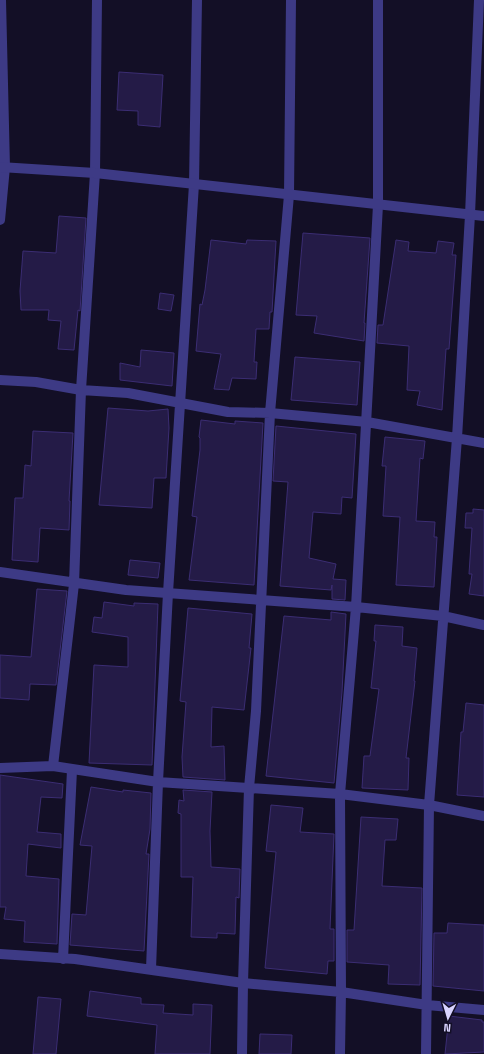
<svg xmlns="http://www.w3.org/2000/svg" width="484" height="1054" viewBox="0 0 484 1054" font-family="'Space Grotesk',sans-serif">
<rect width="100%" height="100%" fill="#130f26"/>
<path fill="#241b47" stroke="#3b2d73" d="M119,72l44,3 -3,52 -22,-2v-14l-21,-1z
M59,216l27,2 -6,93 -2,-1 -4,40 -16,-1 3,-28 -13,-1 1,-10h-28l-1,-19 3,-40 33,2z
M303,233l67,5 -6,85h1l-1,18 -50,-8 3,-17 -21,-1z
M211,240l35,4 1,-4 29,1 -4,71h-2l-1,17h-13l-2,33h3l-1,17 -24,-1 -3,12 -15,-1 7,-35 -25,-3 4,-47 2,1 3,-15z
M396,240l13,2 -1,9 28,2 2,-12 16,2 -2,12h4l-7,94h-3l-4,61 -25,-5 3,-14 -13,-1 2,-44 -32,-3 1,-18h5z
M160,293l14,2 -3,16 -13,-2z
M141,350l33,3 -2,33 -52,-6v-17l20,4z
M295,357l65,5 -3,43 -66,-5z
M108,408l40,3 20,-2 1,19 -3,50h-12l-2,30 -53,-3z
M201,420l34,4v-3l28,2 -9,162 -65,-5 8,-63 -5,-1 8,-66v-12l-1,-1z
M276,426l80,8 -4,64 -10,-1 -1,17 -28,-2 -4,46 27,6 -3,15 13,1 -1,20 -13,-1v-14l-1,5 -51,-4 8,-104 -15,-1z
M33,431l40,2 -4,68h1l-1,29 -29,-2 -2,34 -26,-2 3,-62h8l2,-33 6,1z
M385,437l40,4 -2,18 -3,-1 -4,63 19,1 -1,15h3l-3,50 -38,-2 4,-68 -17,-1 3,-50h-4z
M473,509l11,1v86l-15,-2 3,-20h-3l3,-46h-7l1,-15h7z
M130,560l30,3 -2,15 -30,-3z
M37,589l30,2 -11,94 -26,-1 -1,16 -29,-2v-43l31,2z
M104,602l30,4v-3l24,1 -6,161 -63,-2 5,-98 34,2v-30l-36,-5 2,-15 8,1z
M188,608l64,6 -3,34h2l-7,62 -32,-3 -1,40 13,-1 1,34 -42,-3 -1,-20 4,-55 -6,-1z
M331,612l15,2 -4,78 -8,91 -68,-7 18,-160 47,4z
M375,625l28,2 -1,19 15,2 -3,33h1l-9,77h3l-1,32 -46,-2 2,-32h6l9,-67 -8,-1 5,-47h-2z
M466,703l18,2v92l-27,-2 4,-63h2z
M0,775l63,9 -1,14 -21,-1 -4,35 24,2v14l-33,-4 -2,32 33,3 -2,65 -33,-2 1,-21 -21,-2 2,-12h-6z
M91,787l32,5v-2l28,3 -1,36 -4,25h3l-5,97 -74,-6 2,-31 14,1 6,-69 -12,-1z
M183,790l29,2 -2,39 1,36 29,2 -1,29 -3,-1 -1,37 -18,-1v5l-26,-1 2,-60h-12v-63l-3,-1 1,-13 5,1z
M271,805l32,3 -3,24 34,2 -4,95h4v32h-6l-1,13 -62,-6 11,-116 -10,-1z
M361,817l37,2 -2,21h-11l-3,46 40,2 -2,97 -32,-1 1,-19 -42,-3v-32h7z
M448,923l36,2v66l-51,-5 1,-53h13z
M90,991l51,7v6l23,1 -1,8 30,2v-11l19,1 -2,49h-55l2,-29 -70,-9z
M38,997l23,2 -5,55h-23z
M449,1016l33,4v2h2v30l-39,2z
M260,1034l32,1 -1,19h-32z"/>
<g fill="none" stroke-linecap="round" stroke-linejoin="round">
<path stroke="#3d3a85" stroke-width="10" d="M0,220l5,-53 -4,-167
M0,380l36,2 45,8 47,3 100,19 42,1 97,9 117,21
M0,572l126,18 230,17 87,9 41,9
M53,766l21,-182 7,-194 14,-217 2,-173
M0,768l53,-2 105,16 182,12 89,11 55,11
M0,954l75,5 168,24 98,9 86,13 57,5
M63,959l9,-189
M151,969l7,-187 10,-189 26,-409 3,-184
M242,1054l1,-71 6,-195 7,-77 14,-298 19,-218 2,-195
M340,1054l1,-62 -1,-198 16,-187 22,-402v-205
M426,1054l3,-249 28,-367 13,-223 9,-215"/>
<path stroke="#3d3a85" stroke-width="10" d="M0,167l95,6 389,43"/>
</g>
<g transform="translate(448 1018) rotate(185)" stroke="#130f26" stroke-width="3" paint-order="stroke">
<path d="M0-3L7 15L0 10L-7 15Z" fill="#d9d4ff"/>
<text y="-6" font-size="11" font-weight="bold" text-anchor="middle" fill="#d9d4ff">N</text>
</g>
</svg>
